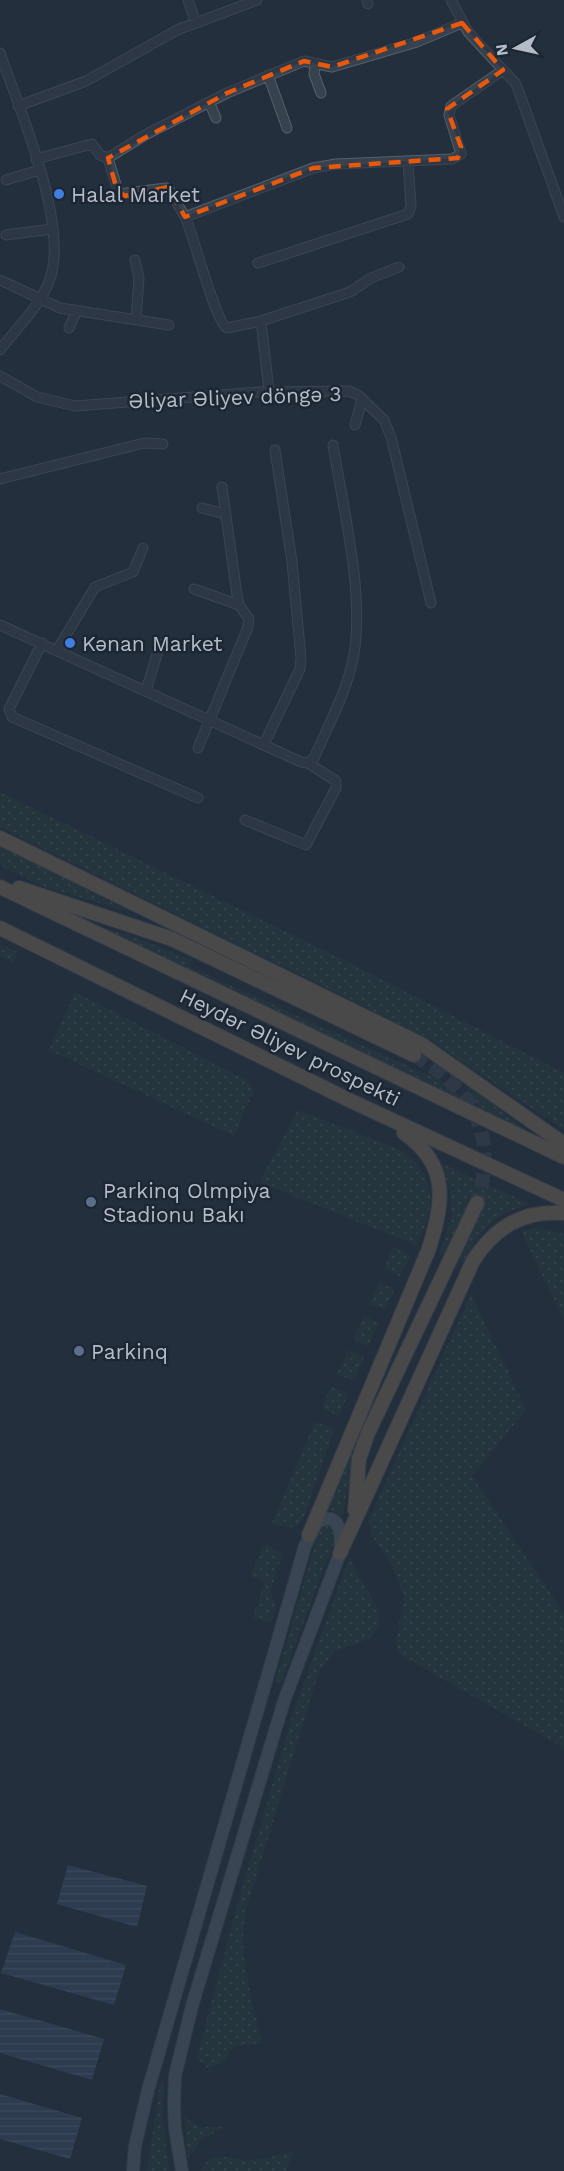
<svg xmlns="http://www.w3.org/2000/svg" width="564" height="2171" viewBox="0 0 564 2171" font-family="'Work Sans',sans-serif">
<defs>
<pattern id="green-dots" width="8" height="8" patternUnits="userSpaceOnUse" patternTransform="scale(1.5)"><rect width="8" height="8" fill="#263c3f"/><path d="M2 2h.1M6 6h.1" fill="none" stroke="#435659" stroke-width="1.8" stroke-linecap="round"/></pattern>
<pattern id="water-rules" width="6" height="5" patternUnits="userSpaceOnUse" patternTransform="scale(1.5)"><rect width="6" height="5" fill="#394c67"/><path d="M0 2.5h6" fill="none" stroke="#53647b"/></pattern>
</defs>
<rect width="100%" height="100%" fill="#242f3e"/>
<path fill="url(#green-dots)" d="M0,792l346,169 218,112v57l-140,-94 -424,-209z
M0,847v-1l128,65 -84,-24 -44,-22z
M77,921l52,14 62,25 -1,7 260,118 13,17z
M0,944l17,8 -3,11 -14,-7z
M75,992l173,89 6,9 -20,46 -185,-86z
M465,1084l70,52 -55,-26z
M298,1110l103,40c37,27 35,57 15,95l-157,-63z
M441,1163l88,41c-38,12 -49,25 -66,60l-5,-3 27,-63 -15,-1 -23,59 -8,-3c15,-37 17,-53 2,-90z
M538,1227l26,7v87l-43,-90z
M393,1247l18,9 -11,20 -16,-7z
M379,1282l16,7 -11,21 -15,-6z
M471,1294l55,116 -54,66 92,138v134l-165,-94 -3,-12 8,-44 -12,-33 -20,-29 -3,-17z
M364,1316l15,7 -11,23 -15,-7z
M348,1350l16,7 -10,24 -17,-7z
M331,1386l17,8 -9,22 -17,-8z
M315,1422l19,7 -30,88 -7,9 -9,2 -16,-5z
M352,1441l5,2 -15,73 -8,-5 -10,-1z
M324,1524l9,2 3,10 -55,147 -6,-1 45,-155z
M264,1543l18,11 -12,40 6,10 -5,19 -18,-5 12,-37 -15,-5z
M349,1558l30,53v14l-8,13 -38,14 -15,23 -73,238c-7,44 7,87 17,130l-26,3 -15,18 -13,4 -11,-10 39,-148 57,-197z
M160,2083l4,1 -1,38 6,49h-22z
M184,2117l16,10h24l-24,14 -12,17z
M294,2152l-9,19h-84c12,-24 31,-10 51,-11 14,-1 28,-6 42,-8z"/>
<path fill="url(#water-rules)" d="M68,1865l79,21 -10,41 -80,-23z
M15,1932l111,33 -12,40 -113,-32z
M0,2009l104,30 -12,41 -92,-27z
M0,2094l82,24 -12,41 -70,-20z"/>
<g fill="none" stroke-linecap="round" stroke-linejoin="round">
<path stroke="#3a4453" stroke-width="14" stroke-dasharray="14 7" stroke-linecap="butt" d="M414,1055c60,36 84,78 63,148"/>
<defs>
<path id="minor" d="M367,0l1,4
M451,0l17,32 48,52 48,133
M196,23l61,-23
M0,53c19,55 69,170 50,226 -10,28 -33,48 -50,71
M315,64l-1,10 7,19
M268,75l19,53
M209,102l7,16
M18,106l68,-25 93,-52 17,-6 -8,-23
M108,158l11,36 47,-6 4,3 15,26 128,-49 23,-4 116,-5 9,-5 -12,-39 2,-9 52,-36
M36,159l56,-15 8,11 8,3 37,-23 82,-42 77,-32 28,6 85,-25 45,-19
M6,180l33,-10
M185,217c9,19 30,104 42,111l34,-7 89,-29 21,-14 28,-11
M6,235l46,-6
M135,260l4,18 -3,42
M258,263l150,-49 3,-8 -3,-43
M0,280l60,28 109,17
M261,321l8,70
M69,328l7,-16
M0,376l37,21 38,9 183,-14 91,-1 9,4 26,25 7,17 40,166
M355,425l7,-26
M0,479l144,-36 19,1
M202,508l23,6
M194,589l45,16
M0,625l301,137 7,1 28,18v7l-30,57 -61,-25
M42,643l-33,66 3,8 186,81
M57,650l38,-63 38,-15 10,-24
M146,691l14,-47
M264,744l36,-75 1,-11 -9,-96 -17,-112
M198,748l50,-121 1,-8 -10,-14 -2,-10 -15,-108
M308,763l6,-5c13,-30 29,-59 37,-90 17,-62 -8,-159 -18,-223"/>
<path id="major" d="M133,2171l2,-25 13,-56 157,-544 12,-24c24,-13 25,15 23,31l-56,148 -92,305 -17,70 -1,27 1,25 7,43"/>
<path id="highway" d="M0,838l421,206 143,100
M0,887l564,270
M19,888l153,51 242,116
M0,928l351,173 213,99
M355,1510l4,-51 9,-26 109,-230
M309,1535l119,-284c16,-48 22,-86 -24,-118
M340,1553l133,-292c22,-34 50,-51 91,-48"/>
</defs>
<use href="#minor" stroke="#565f6c" stroke-width="11"/>
<use href="#major" stroke="#414a57" stroke-width="14"/>
<use href="#highway" stroke="#434c59" stroke-width="16"/>
<use href="#minor" stroke="#38414e" stroke-width="9"/>
<use href="#major" stroke="#56606e" stroke-width="12"/>
<use href="#highway" stroke="#746855" stroke-width="14"/>
</g>
<path d="M0 0H564V2171H0ZM462,23l41,47 -56,39 14,38 -3,11 -145,10 -128,49 -17,-30 -43,9 -8,-6 -9,-32 119,-65 77,-32 28,6z" fill="#242f3e" fill-opacity=".55" fill-rule="evenodd"/>
<path fill="none" stroke="#e8590c" stroke-width="4.5" stroke-dasharray="12 8" stroke-linejoin="round" d="M462,23l41,47 -56,39 14,38 -3,11 -145,10 -128,49 -17,-30 -43,9 -8,-6 -9,-32 119,-65 77,-32 28,6z"/>
<g fill="#3f7fe0" stroke="#1d2633" stroke-width="2">
<circle cx="59" cy="194" r="6"/>
<circle cx="70" cy="643" r="6"/>
</g>
<g fill="#5c6f8a" stroke="#1d2633" stroke-width="2">
<circle cx="91" cy="1202" r="6"/>
<circle cx="79" cy="1351" r="6"/>
</g>
<g text-anchor="middle" dominant-baseline="central" stroke-width="5" stroke-linejoin="round" paint-order="stroke">
<g font-size="21" fill="#b4bcc9" stroke="#1d2633" text-anchor="start">
<text x="71" y="194">Halal Market</text>
<text x="82" y="643">Kənan Market</text>
<text x="103" y="1190">Parkinq Olmpiya<tspan x="103" dy="24">Stadionu Bakı</tspan></text>
<text x="91" y="1351">Parkinq</text>
</g>
<g font-size="21" fill="#b4bcc9" stroke="#1d2633">
<text transform="translate(235 397) rotate(-2)">Əliyar Əliyev döngə 3</text>
<text transform="translate(290 1047) rotate(26)">Heydər Əliyev prospekti</text>
</g>
</g>
<g transform="translate(516 48) rotate(262)" stroke="#1d2633" stroke-width="4.5" paint-order="stroke">
<path d="M0-4.5L10 22L0 15L-10 22Z" fill="#b4bcc9"/>
<text y="-9" font-size="16" font-weight="bold" text-anchor="middle" fill="#b4bcc9">N</text>
</g>
</svg>
